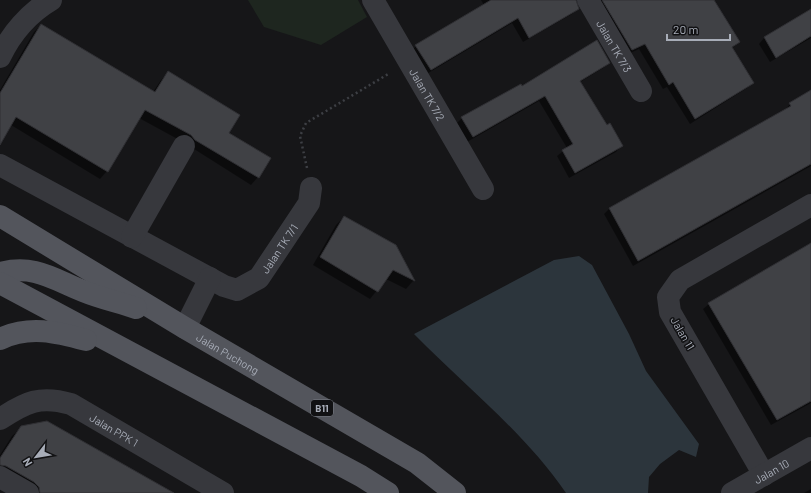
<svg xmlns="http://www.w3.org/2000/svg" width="811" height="493" viewBox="0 0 811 493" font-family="Barlow,sans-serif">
<rect width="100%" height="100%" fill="#161618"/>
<path fill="#1e261f" d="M248,0h110l9,17 -46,28 -57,-18z"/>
<path fill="#2c353c" d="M579,256l13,9 37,69 17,37 53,73 -3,13 -17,-7 -19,14 -11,13 -1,16h-82c-42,-61 -101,-107 -152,-159l140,-74z"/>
<path fill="#0007" d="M481,0h94l2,9 -5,5 -49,28 -11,-19 -87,52 -14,-23 5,-6 68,-41z
M594,0h120l25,42 -7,6 21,34 -6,6 -57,36 -23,-37 -4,2 -24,-40 -13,6z
M811,10v28l-41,24 -11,-18 5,-6z
M41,25l112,67 8,-12 7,-7 60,60 42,25 -12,19 -7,8 -68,-43 -44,-24 -32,53 -7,8 -89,-54 -11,18v-53l34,-58z
M609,63l-6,5 -23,14 26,45 15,19 -5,6 -47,26 -12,-22 10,-8 -28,-47 -72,41 -10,-19 5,-5 59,-31z
M811,91v75l-178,100 -29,-52 5,-5 176,-99 5,-6z
M344,217l52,29 17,35 -7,8 -20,-10 -16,20 -57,-34 23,-40z
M811,244v159l-40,22 -68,-116 6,-5z
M22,427l150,66h-144l-28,-17v-21l12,-19z
M811,489v4h-7z"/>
<path fill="#404145" stroke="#303034" d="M491,0h85l3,9 -50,29 -11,-20 -87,52 -16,-25z
M602,0h112l26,42 -8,5 22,36 -59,36 -22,-37 -4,3 -24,-41 -13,6z
M811,9v27l-35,22 -12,-21z
M41,24l114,68 13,-21 72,44 -11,18 42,25 -12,20 -64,-38 -4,-5 -46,-25 -37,62 -92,-55 -16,28v-52z
M597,40l13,23 -30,18 27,44 3,-2 13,23 -48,27 -13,-23 11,-6 -28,-48 -72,41 -12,-20 60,-33 1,2z
M811,90v74l-173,97 -29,-53 182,-102 -2,-3z
M344,216l52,29 19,36 -22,-11 -15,22 -58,-35z
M811,243v158l-34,19 -69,-117z
M47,421l127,72h-134l-1,-6 -5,-5 -28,-16 -6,-1v-7l21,-32z"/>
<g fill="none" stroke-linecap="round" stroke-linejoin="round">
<path stroke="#3d3f44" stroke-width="2.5" stroke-dasharray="2 3" stroke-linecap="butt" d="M307,168l-7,-32 6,-13 84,-50"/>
<g stroke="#37383d" stroke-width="22">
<path id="s1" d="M373,0l110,189"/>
<path id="s2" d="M588,0l53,91"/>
<path d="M0,57c11,-23 29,-44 51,-57"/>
<path id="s3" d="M0,165l224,121 13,4 22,-12 50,-75 2,-15"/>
<path d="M132,237l52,-91"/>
<path d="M185,328l25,-50"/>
<path id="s4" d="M0,419c26,-17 40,-24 71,-15l152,89"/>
<path d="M764,475l-94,-163 -2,-15 12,-17 131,-75"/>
<path d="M0,477l28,16"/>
<path id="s5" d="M732,493l79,-45"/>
</g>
<g stroke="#53555c" stroke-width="22">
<path id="s6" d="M0,216l185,112 232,135 38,30"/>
<path d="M0,273c34,-9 53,6 83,18 17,7 35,11 53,17"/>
<path d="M0,283l361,193 27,17"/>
<path d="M0,339c29,-14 57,-7 86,1"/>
</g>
</g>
<g text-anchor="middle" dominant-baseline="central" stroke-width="3" stroke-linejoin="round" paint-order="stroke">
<rect fill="#111113" stroke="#7b7e86" stroke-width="1" x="311" y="400" width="22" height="16" rx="3"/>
<g font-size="10" font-weight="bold" fill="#a8adb8">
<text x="322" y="408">B11</text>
</g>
<g font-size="11" fill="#a8adb8" stroke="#111113">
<text stroke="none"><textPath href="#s2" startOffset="53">Jalan TK 7/3</textPath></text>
<text stroke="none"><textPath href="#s1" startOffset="109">Jalan TK 7/2</textPath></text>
<text stroke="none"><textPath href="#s3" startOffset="329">Jalan TK 7/1</textPath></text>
<text transform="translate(683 333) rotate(60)">Jalan 11</text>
<text stroke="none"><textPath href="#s6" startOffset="266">Jalan Puchong</textPath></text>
<text stroke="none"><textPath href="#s4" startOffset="126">Jalan PPK 1</textPath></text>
<text stroke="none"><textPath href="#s5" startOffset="45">Jalan 10</textPath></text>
</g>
</g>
<g transform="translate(36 457) rotate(239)" stroke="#111113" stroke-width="3" paint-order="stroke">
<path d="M0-3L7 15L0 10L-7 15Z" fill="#a8adb8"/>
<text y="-6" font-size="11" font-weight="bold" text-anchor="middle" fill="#a8adb8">N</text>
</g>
<path d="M667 34v6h63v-6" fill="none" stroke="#a8adb8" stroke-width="2"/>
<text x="673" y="34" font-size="12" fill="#a8adb8" stroke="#111113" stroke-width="3" paint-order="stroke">20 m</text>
</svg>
